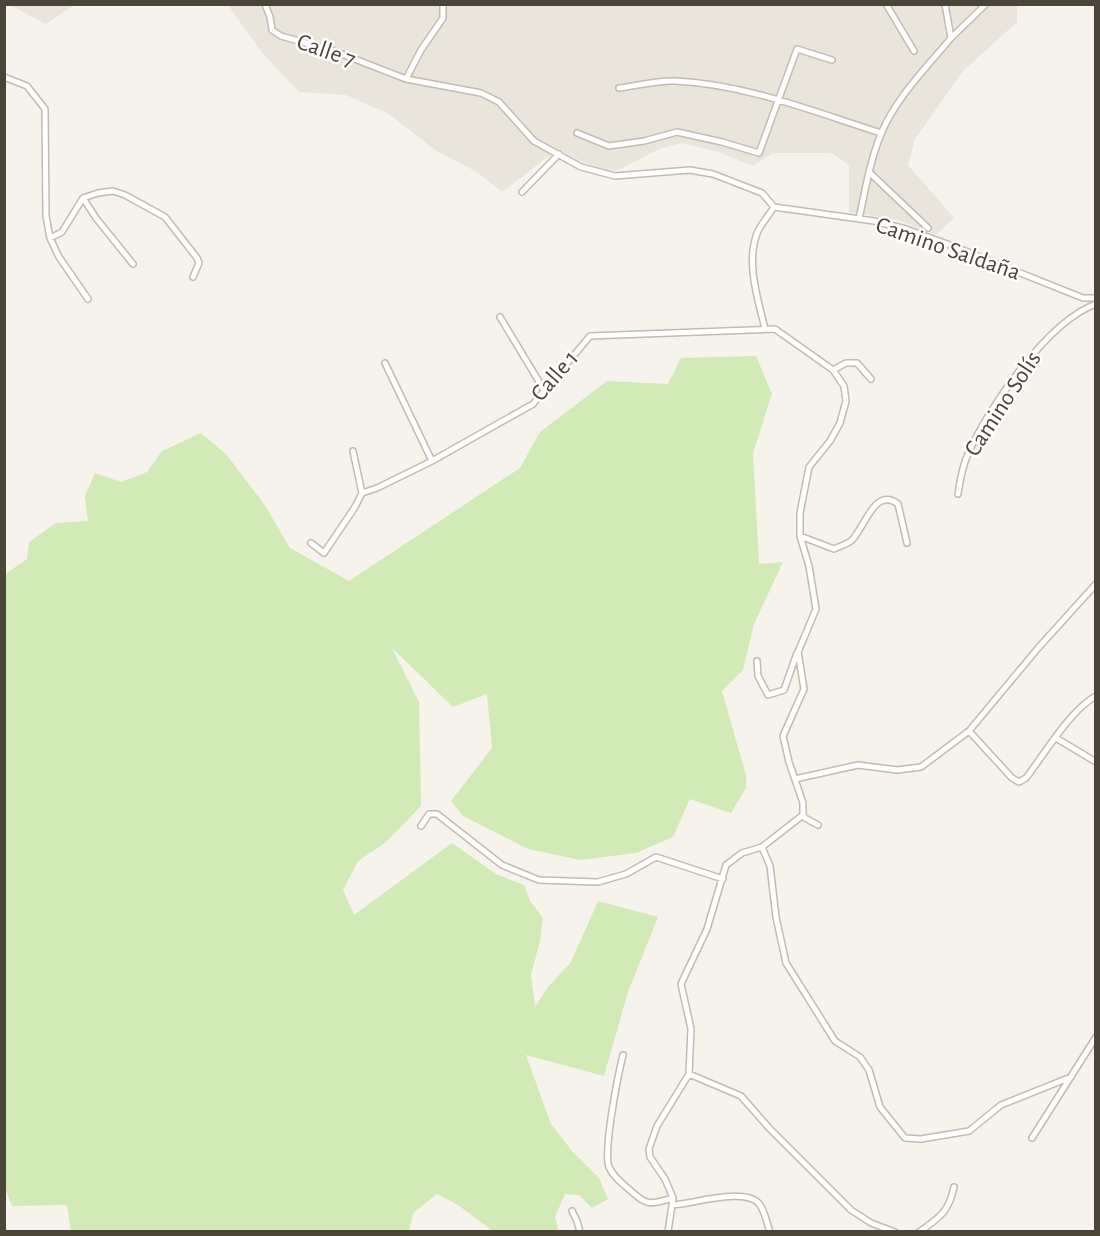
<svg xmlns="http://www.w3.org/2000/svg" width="1100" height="1236" viewBox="0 0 1100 1236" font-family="'Alegreya Sans',sans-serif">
<rect width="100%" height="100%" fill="#f6f3ec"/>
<path fill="#eae5da" d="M1017,4v18l-54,49 -48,68 -7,26 46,53 -18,17 -38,-15 -49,-8v-47l-18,-12h-58l-20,13 -35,-14 -36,-9 -23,6 -41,21 -11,2 -24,-10 -25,-13 -56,43 -25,-20 -42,-22 -46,-36 -43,-19 -47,-3 -36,-38 -35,-49z
M10,5h64l-28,19z"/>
<path fill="#d2eab5" d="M756,356l16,38 -19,59 6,111 24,-2 -29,62 -11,46 -21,21 24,84v13l-15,25 -41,-14 -17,38 -37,16 -56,7 -52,-11 -65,-33 -12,-15 41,-53 -5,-54 -34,13 -61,-59 27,54 2,104 -35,36 -28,19 -15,29 11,25 98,-72 44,31 28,11 6,16 13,17 -3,23 -9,34 4,32 13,-20 23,-25 27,-61 60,16 -30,75 -24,84 -78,-21 25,69 21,27 27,27 9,21 -16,9 -13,-13 -14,-1 -10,23 4,15 -69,-1v-2l-32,-24 -21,-11 -24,19 -4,19 -338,-1 -4,-26 -55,1 -8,-20v-611l23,-16 2,-17 27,-19 32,-2 -3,-25 10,-23 26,9 26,-10 15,-21 39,-18 25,21 38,50 26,44 59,33 171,-113 20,-36 67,-51 61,3 13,-26z"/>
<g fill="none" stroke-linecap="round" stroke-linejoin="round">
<defs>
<path id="street" d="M265,4l5,13 2,13 9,6 53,15 72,28 75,14 18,9 35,39 47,26 34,9 75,-6 23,4 49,19 12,14 100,14 32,8 44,16 133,53h13
M886,4l28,47
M951,38l35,-34
M4,77l23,9 18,23 1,107 4,22 9,19 29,42
M406,79l15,-29 22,-32v-14
M619,88c18,-2 38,-8 56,-7 70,3 140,31 206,52
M577,133l32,13 35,-5 33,-9 45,10 37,11 38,-104 35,11
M869,172l59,56
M522,192l37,-38
M83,198l13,20 37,46
M859,219c6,-28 11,-58 22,-85 14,-35 46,-67 70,-96l-6,-34
M50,238l12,-6 21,-34 15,-5 15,-2 12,4 40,22 32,41 2,5 -6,14
M500,317l44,73
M765,329c-7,-30 -20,-68 -7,-98 4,-8 11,-16 16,-24
M385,363l47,98
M833,370l13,-7h11l14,16
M353,451l9,42
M958,494c2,-14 4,-27 10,-40 20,-46 80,-133 128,-150
M800,536l34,13c6,-3 14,-5 18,-9 13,-13 23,-54 46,-36l9,39
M311,543l13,10 31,-46 7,-14 15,-5 55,-27 101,-57 57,-68 185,-7 58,41 11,16 2,15 -6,22 -10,18 -21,26 -9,46v23l9,30 7,43 -18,43 6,37 -21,47 6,26 14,41v12l-41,32 -20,6 -16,12 -19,64 -26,55 10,45 -2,45 -32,52 -8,23 1,8 15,22 8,19 -5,34
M757,661l1,15 10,19 16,-5 13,-37
M969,731l43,47 7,4 7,-4c18,-23 44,-68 70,-82
M1056,738l40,24
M795,779l63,-14 39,5 24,-3 48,-36 70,-84 57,-63
M803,815l2,3 13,7
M421,826l8,-12h8l65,51 37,15 59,2 28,-8 30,-17 67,22
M762,847l8,19 6,51 10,46 49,78 25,16 9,13 11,37 25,31 16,1 48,-8 32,-26 70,-28
M623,1055c-5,20 -20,96 -14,112 4,10 14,17 22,24 17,16 20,13 42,7
M689,1074l52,22 28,32 82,82 20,13 24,9
M1032,1138l64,-101
M673,1205c20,-1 74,-19 87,0 5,7 7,19 10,27
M572,1211l5,10 3,11
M919,1232c20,-14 30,-20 35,-45"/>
</defs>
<use href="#street" stroke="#c2bbae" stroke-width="8"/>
<use href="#street" stroke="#fff" stroke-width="5"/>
</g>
<g text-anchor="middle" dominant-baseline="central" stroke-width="5" stroke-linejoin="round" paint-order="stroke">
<g font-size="24" fill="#4b4439" stroke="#fff">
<text transform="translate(326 51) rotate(19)">Calle 7</text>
<text transform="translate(948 249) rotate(19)">Camino Saldaña</text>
<text transform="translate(555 376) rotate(-49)">Calle 1</text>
<text transform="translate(1003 404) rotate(-57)">Camino Solís</text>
</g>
</g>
<rect width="1100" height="1236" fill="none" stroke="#4b4439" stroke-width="12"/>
</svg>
